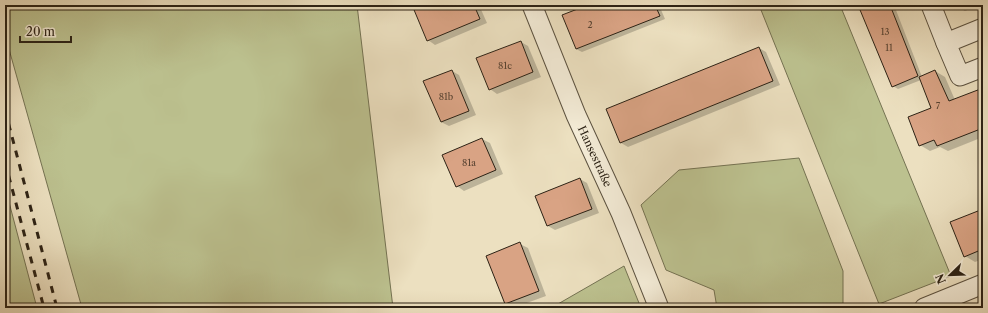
<svg xmlns="http://www.w3.org/2000/svg" width="988" height="313" viewBox="0 0 988 313" font-family="'Libre Caslon Text',serif">
<rect width="100%" height="100%" fill="#ece0c0"/>
<filter id="stains"><feTurbulence type="fractalNoise" baseFrequency=".005" numOctaves="4"/><feColorMatrix values="0 0 0 0 .2 0 0 0 0 .09 0 0 0 0 .02 0 0 0 .5 -.17"/></filter>
<radialGradient id="worn" r=".72"><stop offset=".6" stop-color="#630" stop-opacity="0"/><stop offset="1" stop-color="#630" stop-opacity=".3"/></radialGradient>
<path fill="#bcc18f" stroke="#747252" d="M5,5h352l36,303h-311l-77,-273z
M759,5h81l111,271 -72,28z
M799,158l44,113v37h-126l-3,-18 -48,-20 -25,-65 38,-35z
M5,187l32,121h-32z
M624,266l17,42h-90z"/>
<path fill="#0003" d="M413,5h66l8,18 -52,22 -7,-5z
M590,5h69l6,14 -83,33 -6,-3z
M695,5h10l-6,2z
M860,5h34l28,72 13,-6 10,6 10,23 28,-11v48l-35,14 -8,-4 -10,4 -10,-6 12,-36 -11,-29 -23,9 -5,-3z
M954,5h29v6l-1,1 -7,-5 -10,4z
M521,42l7,4 13,31 -44,17 -7,-5z
M759,48l7,4 14,33 -152,62 -7,-4z
M452,71l7,4 17,40 -27,11 -8,-4z
M482,139l8,4 13,31 -39,17 -7,-5z
M580,179l7,4 12,30 -44,17 -7,-4 -12,-30z
M983,211v48l-8,3 -10,-6z
M520,244l8,4 18,48 -33,12 -7,-4z"/>
<path fill="#d9a384" stroke="#2c2215" d="M412,5h62l6,14 -53,22z
M588,5h67l5,11 -84,33 -14,-34z
M858,5h32l28,71 -26,11z
M521,41l12,31 -44,18 -13,-32z
M759,47l14,34 -153,62 -14,-34z
M452,70l17,41 -28,11 -18,-41z
M935,70l14,31 34,-13v40l-46,18 -3,-6 -15,6 -11,-29 23,-9 -12,-31z
M482,138l14,32 -40,17 -14,-32z
M580,178l12,31 -45,17 -12,-30z
M983,209v40l-19,8 -14,-35z
M520,242l19,49 -34,13 -19,-48z"/>
<g fill="none" stroke-linecap="round" stroke-linejoin="round">
<defs>
<g id="street">
<path id="s1" d="M532,5l44,110 45,98 38,95"/>
<path d="M931,5l15,38"/>
<path d="M983,28l-37,15 14,33 23,-9"/>
<path d="M924,308l59,-24"/>
</g>
</defs>
<use href="#street" stroke="#5c5240" stroke-width="21"/>
<use href="#street" stroke="#f3ebd6" stroke-width="19"/>
<path stroke="#2c2215" stroke-width="3" stroke-dasharray="7 7" stroke-linecap="butt" d="M5,110l52,198
M5,162l39,146"/>
</g>
<g text-anchor="middle" dominant-baseline="central" stroke-width="4" stroke-linejoin="round" paint-order="stroke">
<g font-size="9" fill="#574231">
<text x="590" y="24">2</text>
<text x="885" y="31">13</text>
<text x="889" y="47">11</text>
<text x="505" y="65">81c</text>
<text x="446" y="96">81b</text>
<text x="938" y="105">7</text>
<text x="469" y="162">81a</text>
</g>
<g font-size="11" fill="#2c2215" stroke="#f3ebd6">
<text stroke="none"><textPath href="#s1" startOffset="164">Hansestraße</textPath></text>
</g>
</g>
<rect width="988" height="313" fill="none" stroke="#ece0c0" stroke-width="20"/>
<rect x="6" y="6" width="976" height="301" fill="none" stroke="#2c2215" stroke-width="2"/>
<rect x="10" y="10" width="968" height="293" fill="none" stroke="#2c2215"/>
<g transform="translate(950 275) rotate(247)" stroke="#f3ebd6" stroke-width="3" paint-order="stroke">
<path d="M0-3L7 15L0 10L-7 15Z" fill="#2c2215"/>
<text y="-6" font-size="11" font-weight="bold" text-anchor="middle" fill="#2c2215">N</text>
</g>
<path d="M20 36v6h51v-6" fill="none" stroke="#2c2215" stroke-width="2"/>
<text x="26" y="36" font-size="12" fill="#2c2215" stroke="#f3ebd6" stroke-width="3" paint-order="stroke">20 m</text>
<rect width="100%" height="100%" filter="url(#stains)"/>
<rect width="100%" height="100%" fill="url(#worn)"/>
</svg>
